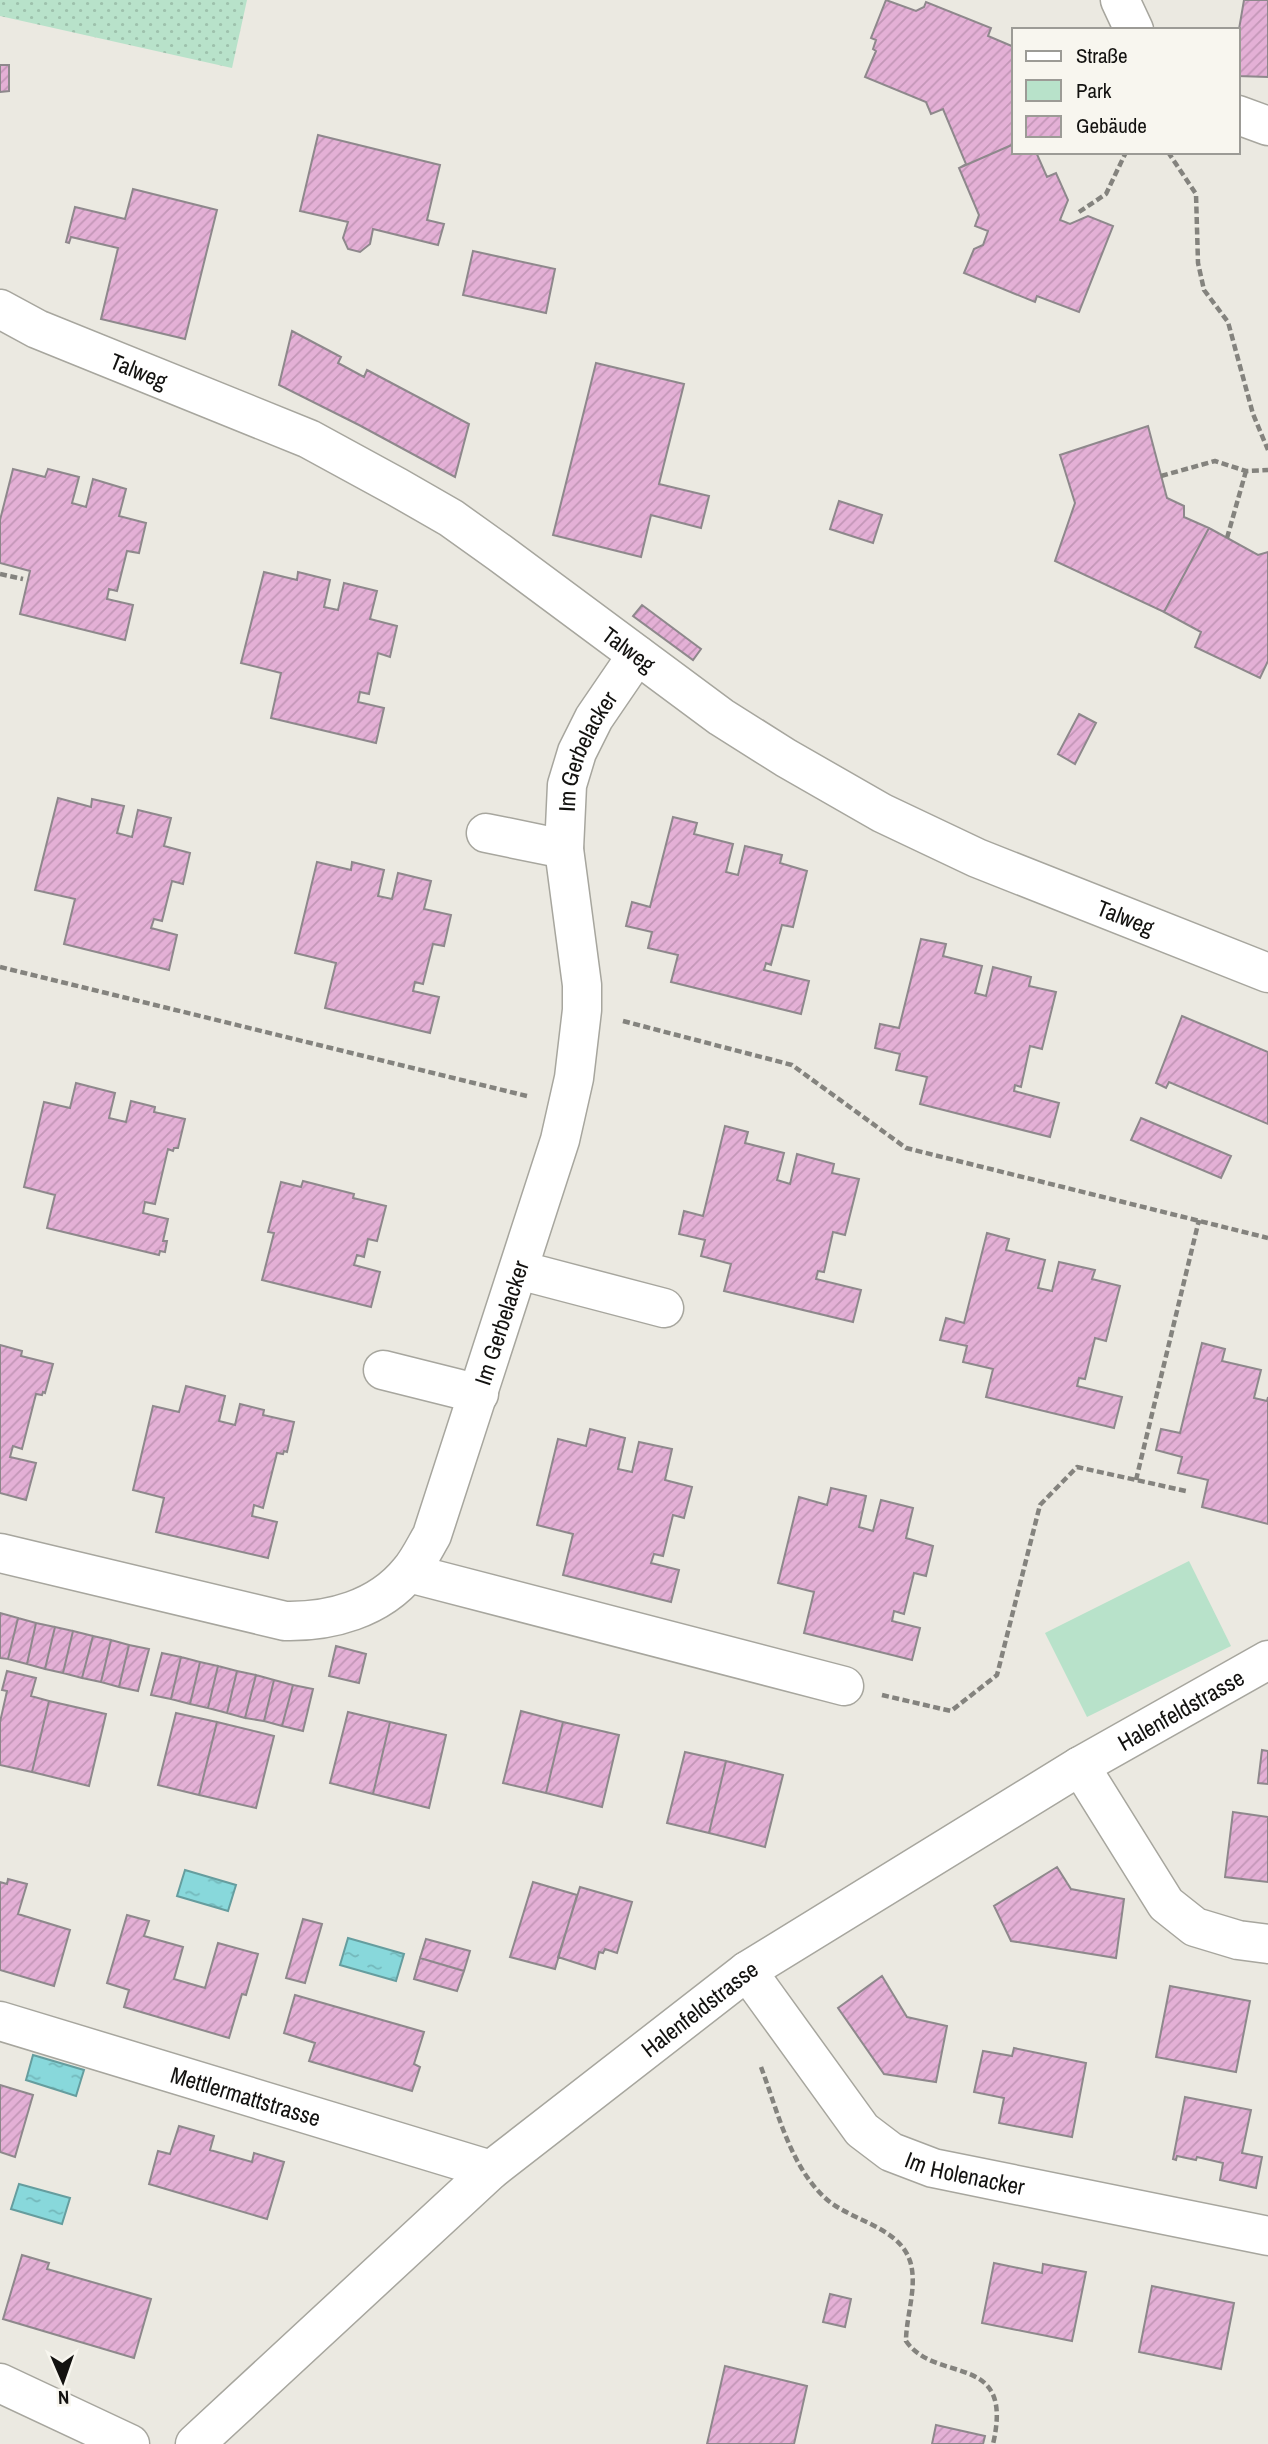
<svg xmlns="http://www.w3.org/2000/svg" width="1268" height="2444" viewBox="0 0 1268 2444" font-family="'Archivo Narrow',sans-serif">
<defs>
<pattern id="grass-dots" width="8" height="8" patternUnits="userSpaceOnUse" patternTransform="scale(1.75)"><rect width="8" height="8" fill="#b8e2ca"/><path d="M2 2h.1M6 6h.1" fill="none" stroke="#9dc1ac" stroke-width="1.8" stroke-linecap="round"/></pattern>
<pattern id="water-ripples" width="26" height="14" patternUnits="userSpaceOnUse" patternTransform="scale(1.75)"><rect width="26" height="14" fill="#88d8db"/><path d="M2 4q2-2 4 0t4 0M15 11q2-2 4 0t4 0" fill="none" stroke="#74b8bb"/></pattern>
<pattern id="building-hatch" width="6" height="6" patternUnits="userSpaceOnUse" patternTransform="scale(1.75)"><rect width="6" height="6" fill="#e4b0d6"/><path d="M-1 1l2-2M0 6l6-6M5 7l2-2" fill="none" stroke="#c396b7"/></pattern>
</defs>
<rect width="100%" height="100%" fill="#ebe9e1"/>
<path fill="url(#grass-dots)" d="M0,0h247l-15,68 -232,-52z"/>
<path fill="#b8e2ca" d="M1189,1561l42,85 -144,71 -42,-84z"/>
<path fill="url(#water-ripples)" stroke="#659d9e" stroke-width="2" d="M185,1870l51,15 -8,26 -51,-15z
M348,1938l56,16 -8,27 -56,-16z
M33,2055l51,15 -8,26 -50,-16z
M19,2184l51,14 -8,26 -51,-15z"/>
<path fill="url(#building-hatch)" stroke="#8e888c" stroke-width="2" d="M886,0l30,11 8,-4 2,-5 65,26 -3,8 26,11v97l-55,24 7,-4 -23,-55 -12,5 -5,-12 -61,-25 11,-26 -3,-2 3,-9 -5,-2z
M1244,0h24v77l-30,-1v-41z
M0,65h9v26l-9,1z
M318,135l122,30 -13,55 17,4 -6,21 -65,-16 -3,15 -10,8 -12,-3 -5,-11 5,-16 -48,-11z
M1014,144v8h22l11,25 9,-4 12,27 -8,20 10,4 18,-8 25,10 -34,86 -42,-16 -2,6 -71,-29 10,-24 9,-4 5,-14 -13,-5 4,-11 -20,-47z
M133,189l84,21 -32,129 -84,-20 17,-71 -47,-11 -2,6 -3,-1 9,-35 50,12z
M473,251l82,18 -9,44 -83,-18z
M292,331l49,26 -3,6 26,14 3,-7 102,54 -14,53 -96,-52 -80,-40z
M596,363l88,21 -25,100 50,12 -8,32 -50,-13 -10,42 -88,-22z
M1148,426l19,72 17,8v11l25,11 -45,84 -109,-51 20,-58 -15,-48z
M13,469l32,8 3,-8 31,8 -7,26 14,4 7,-28 33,10 -7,27 27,7 -7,30 -12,-2 -10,40 -8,-2 -2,10 26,6 -8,35 -105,-26 10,-43 -30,-8v-43z
M839,501l43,14 -9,28 -43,-14z
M1209,528l49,27 10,-3v109l-8,17 -65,-31 6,-15 -37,-20z
M264,572l33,8 1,-8 32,8 -6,27 14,3 6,-27 33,8 -7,28 27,7 -7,31 -12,-4 -9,41 -9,-2 -2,10 26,6 -8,35 -105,-25 10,-45 -40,-10z
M642,605l59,44 -8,11 -60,-44z
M1079,714l17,9 -21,41 -17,-10z
M58,798l33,9 1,-8 32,7 -7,27 15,4 6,-27 33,8 -7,28 26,7 -7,31 -11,-3 -10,40 -8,-2 -3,9 26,7 -8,35 -105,-26 11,-45 -40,-9z
M673,817l24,6 -3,11 39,10 -7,28 12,3 7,-29 37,9 -2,8 27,8 -14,56 -11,-2 -11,40 -5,-2 -2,7 45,11 -8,33 -130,-32 7,-27 -30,-7 4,-16 -26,-6 6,-24 18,5z
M317,862l34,8 1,-8 32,8 -6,26 14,3 6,-26 33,8 -7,28 27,6 -7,31 -11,-2 -10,40 -8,-2 -2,9 26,6 -9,36 -105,-25 11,-45 -41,-10z
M921,939l25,5 -3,12 39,10 -7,27 11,3 7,-29 38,10 -2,9 27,6 -14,57 -12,-3 -9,41 -6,-2 -1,6 45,12 -9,34 -130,-33 7,-27 -31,-7 4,-16 -25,-6 5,-24 19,4z
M1182,1016l86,36v72l-99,-42 -3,6 -10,-5z
M76,1083l39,10 -6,25 17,4 5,-21 24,6 -1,5 31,7 -7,29h-4l-1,3 -5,-2 -13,55 -10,-2 -2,11 25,6 -5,22h4l-2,11 -5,-1 -1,4 -112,-27 8,-33 -31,-8 20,-85 26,6z
M1141,1118l90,38 -10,22 -90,-38z
M725,1126l23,6 -3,11 39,10 -7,27 13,4 7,-30 37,10 -2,9 27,6 -14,56 -12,-3 -9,40 -6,-1 -2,8 45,11 -8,32 -129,-31 7,-27 -30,-8 4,-16 -26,-6 5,-23 19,5z
M303,1181l51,13 -1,4 33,8 -9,35 -9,-2 -4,18 -7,-2 -3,10 26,7 -9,35 -109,-27 12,-47 -6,-1 13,-50 20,5z
M987,1233l22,6 -3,11 39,10 -7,28 14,3 7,-29 36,8 -3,9 28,7 -14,55 -11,-3 -10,41 -6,-1 -2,8 45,11 -8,31 -128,-31 7,-28 -30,-7 4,-16 -27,-6 6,-22 18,5z
M1202,1343l23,6 -3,12 39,9 -7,28 13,3 1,-4v127l-66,-17 6,-27 -30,-7 4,-16 -26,-7 5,-21 19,4z
M0,1345l22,6 -1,5 32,8 -8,29 -2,-1 -1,3 -6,-1 -14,55 -9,-3 -3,11 26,6 -10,37 -26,-7z
M186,1386l39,10 -6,25 16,4 5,-21 24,6 -1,5 31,7 -7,30 -3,-1 -1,3 -6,-1 -14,55 -9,-3 -2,11 25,6 -9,36 -112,-26 8,-34 -31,-8 20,-84 26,6z
M590,1429l35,9 -7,31 14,3 7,-30 33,7 -7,31 27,7 -8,31 -11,-3 -10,41 -9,-2 -3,9 28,7 -8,32 -108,-27 10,-41 -36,-9 21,-86 28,7z
M831,1488l35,8 -7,31 14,4 8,-31 32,8 -7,30 27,8 -7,30 -12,-3 -10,41 -10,-3 -2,10 28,7 -8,32 -108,-27 10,-41 -36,-9 21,-86 28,8z
M0,1613l18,5 -10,41 -8,-1z
M18,1618l18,5 -9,41 -19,-5z
M36,1623l19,4 -10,42 -18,-5z
M55,1627l18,4 -10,42 -18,-4z
M73,1631l20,5 -11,42 -19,-5z
M93,1636l18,4 -10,42 -19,-4z
M111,1640l18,5 -10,42 -18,-5z
M129,1645l20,4 -11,42 -19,-4z
M336,1646l30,8 -7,29 -30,-7z
M162,1653l19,4 -10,42 -20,-4z
M181,1657l19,5 -10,42 -19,-5z
M200,1662l18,4 -10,42 -18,-4z
M218,1666l19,5 -10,42 -19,-5z
M7,1671l29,7 -5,18 18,5 -17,71 -32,-7v-43l7,-31 -5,-1z
M237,1671l19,4 -11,43 -18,-5z
M256,1675l18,5 -10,41 -19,-3z
M274,1680l19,5 -11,41 -18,-5z
M293,1685l20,4 -10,42 -21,-5z
M49,1701l57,13 -17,72 -57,-14z
M521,1711l42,11 -17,71 -43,-10z
M348,1712l42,10 -17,72 -43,-11z
M176,1713l41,9 -18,73 -41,-10z
M217,1722l57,14 -18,72 -57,-13z
M390,1722l56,13 -17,73 -56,-14z
M563,1722l56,13 -17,72 -56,-14z
M1262,1750l6,1v33l-10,-1z
M685,1752l41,9 -17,72 -42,-10z
M726,1761l57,14 -18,72 -56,-14z
M1233,1812l35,5v65l-43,-5z
M1057,1867l14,22 53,10 -8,59 -105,-17 -17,-35z
M8,1879l19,5 -9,30 52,16 -16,56 -54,-16v-88l7,2z
M533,1882l44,13 -22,74 -45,-12z
M580,1887l52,15 -15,51 -12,-4 -2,4 -4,-1 -4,17 -37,-12z
M127,1915l22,6 -5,15 39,11 -9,32 31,9 13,-45 40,11 -12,41 -4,-1 -13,44 -105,-31 5,-17 -22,-7z
M303,1919l19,5 -17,59 -19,-5z
M426,1939l44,12 -6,20 -44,-13z
M420,1958l44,13 -7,20 -43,-12z
M882,1976l25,41 40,9 -11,56 -52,-8 -46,-66z
M1170,1986l80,15 -14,71 -80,-15z
M295,1995l129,37 -10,32 6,3 -8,24 -103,-30 6,-18 -31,-10z
M1014,2048l72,15 -14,74 -73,-14 5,-25 -30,-6 9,-41 29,5z
M0,2085l33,10 -18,62 -15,-5z
M1185,2097l66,13 -9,43 20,4 -6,31 -36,-8 3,-17 -26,-6 -1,3 -19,-4 -1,4 -3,-1z
M179,2126l35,10 -4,14 42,12 2,-9 30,9 -17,57 -118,-35 9,-33 12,3z
M22,2255l27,8 -2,6 104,30 -17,59 -131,-39z
M994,2263l48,10 1,-9 43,8 -14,69 -90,-18z
M1152,2286l82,17 -13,66 -82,-17z
M830,2294l21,5 -6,28 -22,-5z
M725,2366l82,20 -13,58h-87z
M936,2425l49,11 -2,8h-51z"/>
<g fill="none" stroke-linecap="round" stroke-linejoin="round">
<defs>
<g id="minor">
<path d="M1120,0l14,30"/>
<path d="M1238,115l30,11"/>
<path id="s1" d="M0,309l37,20 272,110 88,48 54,31 49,35 221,164 65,41 96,55 95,45 291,115"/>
<path d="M486,833l78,16"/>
<path d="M519,1270l145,38"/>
<path d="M383,1370l96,24"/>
<path id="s2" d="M0,1553l285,68c45,1 94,-12 124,-49 9,-10 16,-25 23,-37l128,-395 14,-62 8,-68v-25l-18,-136 3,-64 10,-33 17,-34 43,-63"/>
<path d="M409,1573l435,113"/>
<path d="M1080,1766l86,138 29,23 43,13 30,4"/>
<path id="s3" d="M747,1971l115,159 29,22 42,16 335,68"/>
<path id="s4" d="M0,2021l491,149"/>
<path d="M0,2383l130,61"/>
<path id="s5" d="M195,2444l296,-274 256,-199 333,-205 188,-106"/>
</g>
</defs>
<use href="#minor" stroke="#a7a69e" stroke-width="41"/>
<path stroke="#84837e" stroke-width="4.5" stroke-dasharray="7 3.5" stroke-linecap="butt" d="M1039,30h25
M1168,152l28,42 2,69 6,27 24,32 25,92 15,36
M1079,212l27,-18 20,-42
M1161,476l54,-15 31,10 22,-1
M1227,538l19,-67
M0,574l23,5
M0,967l527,129
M623,1021l169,44 114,83 362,90
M1136,1480l63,-260
M882,1695l69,16 46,-36 43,-170 37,-38 109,24
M761,2067c16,42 28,96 62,129 25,25 75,29 87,65 8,25 -4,55 -4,80 30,44 109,9 87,103"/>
<use href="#minor" stroke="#fff" stroke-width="38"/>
</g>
<g text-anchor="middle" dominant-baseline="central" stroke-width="7" stroke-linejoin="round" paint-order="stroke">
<g font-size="23" fill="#131210" stroke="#f8f6ef">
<text stroke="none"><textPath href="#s1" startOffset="152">Talweg</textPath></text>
<text stroke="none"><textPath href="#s1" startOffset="719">Talweg</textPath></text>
<text stroke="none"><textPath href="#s2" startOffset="1286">Im Gerbelacker</textPath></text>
<text stroke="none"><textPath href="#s1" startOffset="1286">Talweg</textPath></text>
<text stroke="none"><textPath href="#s2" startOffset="698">Im Gerbelacker</textPath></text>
<text stroke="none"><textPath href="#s5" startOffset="1234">Halenfeldstrasse</textPath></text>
<text stroke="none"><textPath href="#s5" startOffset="667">Halenfeldstrasse</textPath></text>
<text stroke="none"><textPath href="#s4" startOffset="257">Mettlermattstrasse</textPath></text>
<text stroke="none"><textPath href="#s3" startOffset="310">Im Holenacker</textPath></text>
</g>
</g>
<rect x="1012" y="28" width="228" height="126" fill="#f8f6ef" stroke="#9c9b96" stroke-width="2"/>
<rect x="1026" y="51" width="35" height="10" fill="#ffffff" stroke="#9c9b96" stroke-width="2"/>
<text x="1076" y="63" font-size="21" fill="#131210">Straße</text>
<rect x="1026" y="80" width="35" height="21" fill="#b8e2ca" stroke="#9c9b96" stroke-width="2"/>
<text x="1076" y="98" font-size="21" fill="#131210">Park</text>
<rect x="1026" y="116" width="35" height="21" fill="url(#building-hatch)" stroke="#9c9b96" stroke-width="2"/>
<text x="1076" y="133" font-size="21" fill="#131210">Gebäude</text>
<g transform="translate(63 2381) rotate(178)" stroke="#f8f6ef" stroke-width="5" paint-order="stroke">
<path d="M0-5L12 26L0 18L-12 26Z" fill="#131210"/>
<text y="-10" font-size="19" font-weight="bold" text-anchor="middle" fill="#131210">N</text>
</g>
</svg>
